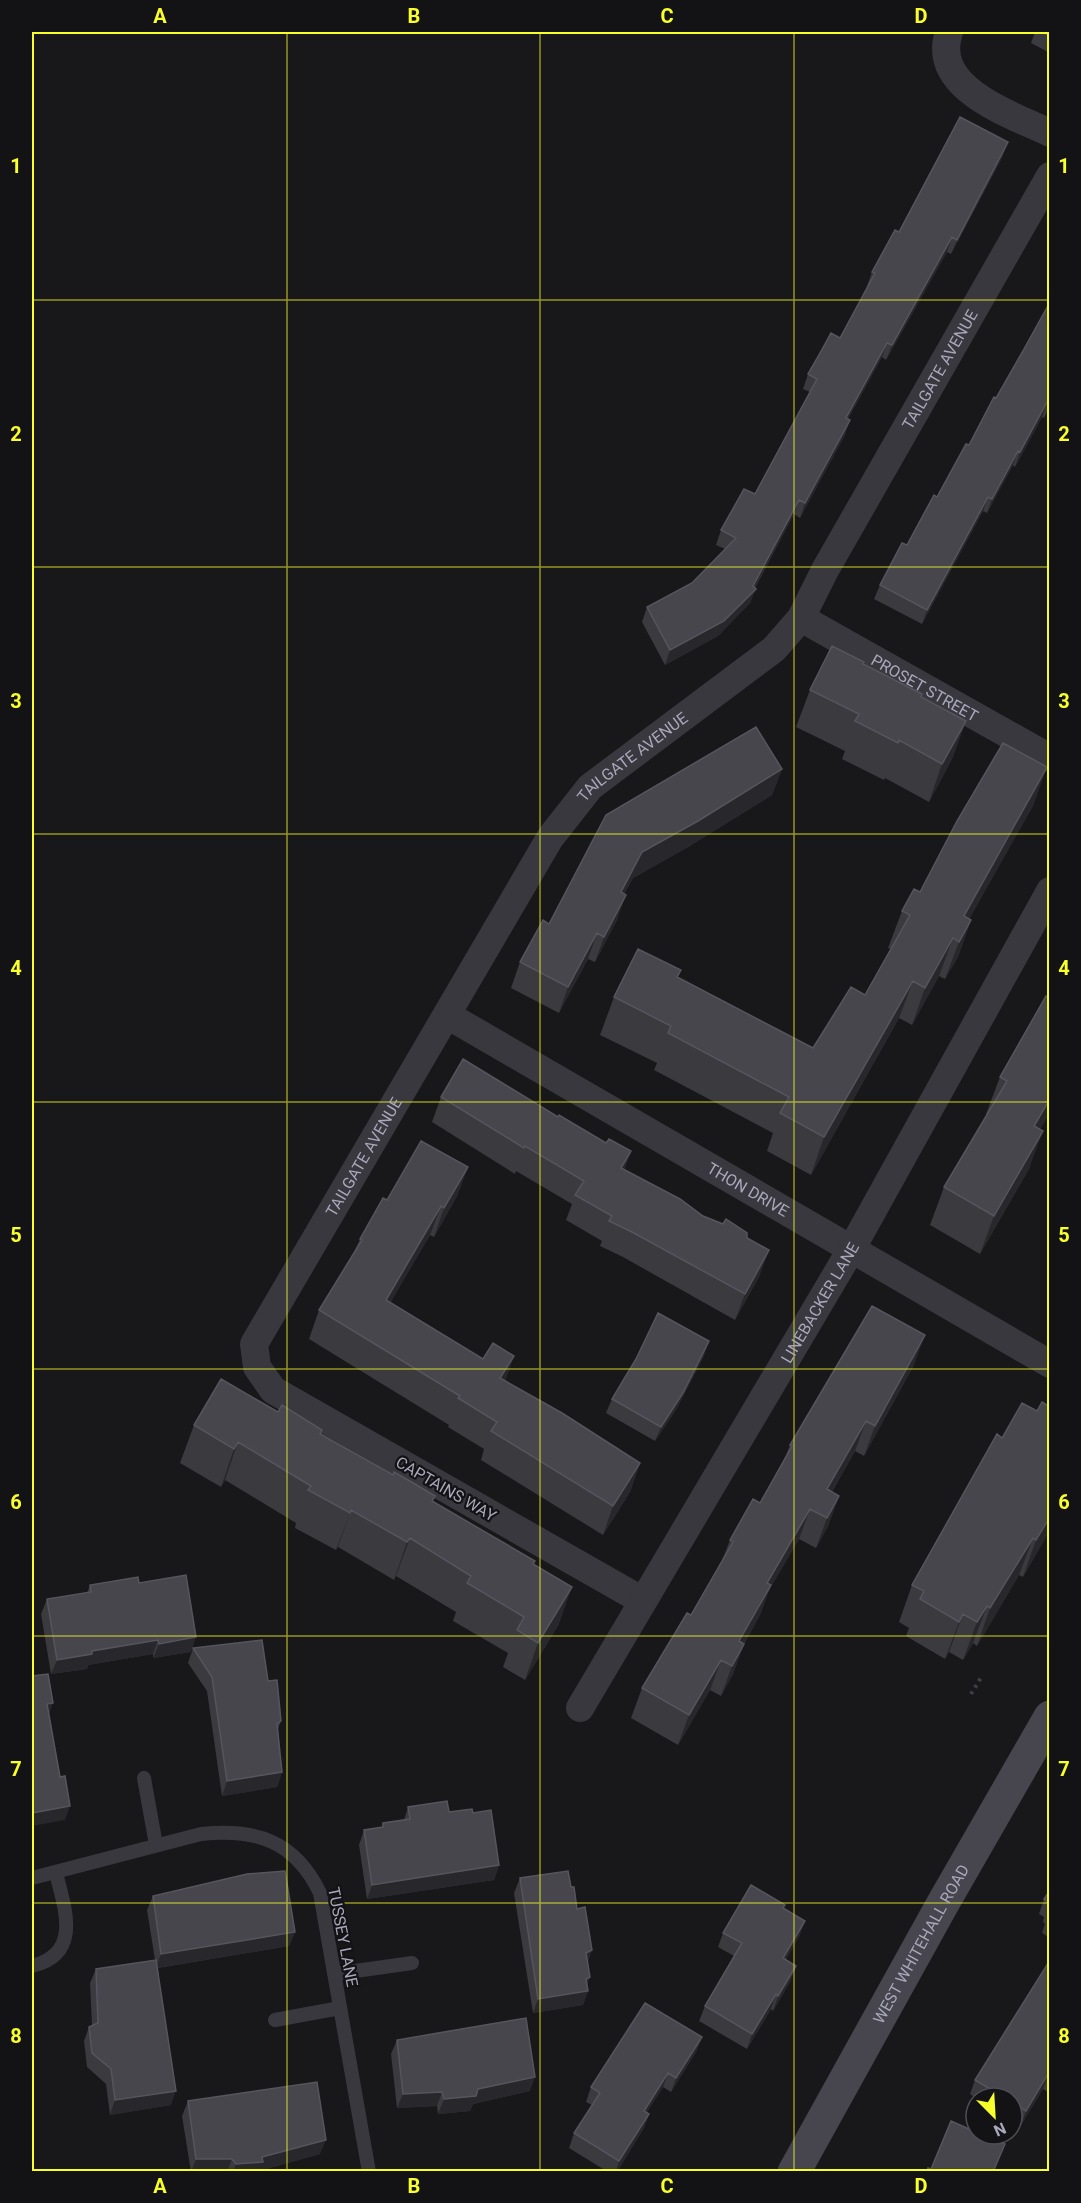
<svg xmlns="http://www.w3.org/2000/svg" width="1081" height="2203" viewBox="0 0 1081 2203" font-family="Roboto,sans-serif">
<rect width="100%" height="100%" fill="#18171a"/>
<g fill="none" stroke-linecap="round" stroke-linejoin="round">
<path stroke="#3e3e46" stroke-width="4" stroke-dasharray="3 4.5" stroke-linecap="butt" d="M971,1694l11,-18"/>
<path stroke="#39383f" stroke-width="14" d="M144,1778l12,67
M32,1878l169,-44c55,-6 94,7 119,59l49,279
M32,1966c50,-12 33,-57 24,-93
M334,1974l78,-11
M275,2020l65,-12"/>
<g stroke="#39383f" stroke-width="28">
<path d="M949,32c-19,57 62,82 101,101"/>
<path id="s1" d="M801,618l249,140"/>
<path id="s2" d="M447,1015l603,349"/>
<path id="s3" d="M643,1601l-370,-211 -16,-23 -3,-23 296,-506 40,-51 184,-138 27,-31 24,-48 225,-394"/>
<path id="s4" d="M580,1708l272,-460 198,-357"/>
</g>
<path stroke="#47464f" stroke-width="33" id="s5" d="M794,2172l148,-267 108,-188"/>
</g>
<path fill="#3b3a3f" d="M1035,32h15v21l-19,-10z
M1003,156l-52,98 -4,-2 -61,108 -4,-3 -34,62 -3,16 -45,83 -6,-4 -39,74 -5,15 -32,33 -53,29 -23,-43 5,-15 45,-24 33,-34 -9,-4 5,-15 34,-36 55,-102 -7,-3 5,-15 32,-36 28,-51 -1,-1 5,-14 27,-40z
M1050,302v106l-6,10 -2,-1 -27,50 -2,-2 -26,48 -4,-2 -61,113 -48,-25 6,-14 27,-40 62,-100 55,-96z
M863,665l103,56 -14,38 -23,43 -44,-24 -1,2 -42,-21 3,-8 -49,-24 14,-37z
M782,769l-10,26 -84,52 -55,31 -9,16 -7,26 -22,42 -7,-3 -29,54 -48,-25 9,-26 29,-38z
M1034,804l-65,115 2,1 -13,37 -13,22 -6,-3 -27,49 -13,-7 -88,157 -44,-24 6,-18 -119,-63 3,-7 -57,-28 14,-38 67,-27 -3,7 135,71 52,-53 26,-46 -3,-1 14,-37 18,-19z
M1046,996l-6,134 -11,39 -49,85 -50,-29 14,-38 43,-72 -1,-1 14,-37z
M441,1097l117,20 48,26 25,8 -7,18 79,47 44,22 13,37 -25,45 -112,-63 -23,-11 2,-5 -36,-21 6,-16 -56,-33 -1,3 -83,-52z
M468,1167l-11,29 -23,41 -4,-2 -40,68 93,56 31,-3 -9,25 135,82 -10,29 -27,43 -122,-75 3,-11 -36,-22 1,-2 -140,-86 10,-29 36,-60 5,-11z
M704,1356l-27,52 -22,33 -49,-28 6,-14z
M914,1365l-50,91 -9,-5 -23,41 7,4 -11,30 -12,22 -17,-9 -30,51 -9,25 -16,29 -11,30 -12,22 -11,-6 -32,55 -47,-27 11,-30 49,-73 30,-52 9,-23 30,-37 24,-43 6,-15z
M1050,1407v123l-27,47 -4,-2 -42,71 -4,-3 -10,17 -14,-8 -4,7 -39,-23 3,-8 -10,-6 13,-37 90,-147 35,-27z
M278,1412l42,23 215,126 -1,3 25,60 -34,56 -22,-13 5,-14 -55,-32 3,-9 -60,-36 -2,4 -56,-33 -2,3 -41,-22 1,-5 -71,-43 -4,7 -41,-24 14,-38z
M139,1583l52,69 -38,6v-4l-65,11 -1,4 -36,5 -10,-60 6,-15 40,-6 3,-8z
M193,1648l75,33 13,40 -3,8 4,43 -5,15 -55,9 -15,-105 -19,-28z
M408,1807l41,5 24,1 26,52 -5,15 -127,19 -8,-54 5,-15 18,-3 1,-4 21,-3z
M520,1878l51,9 6,22 13,68 -3,7 1,7 -5,14 -50,8 -19,-120z
M1050,1890v48l-8,-5 3,-9 -2,-2 1,-5 -5,-3 5,-15z
M153,1896l142,36 -6,14 -131,22 13,137 -61,10 -4,-31 -19,-17 -3,-26 5,-14 3,-2 -2,-42 6,-14 59,-9 -8,-50z
M783,1908l17,27 -14,24 5,21 -18,31 -2,-2 -24,40 -48,-28 6,-15 29,-50 -16,-9 5,-14z
M1050,1961v128l-2,3 -5,-3 -22,36 -9,-5v-22h-36l-6,-4 5,-14z
M702,2037l-6,15 -25,40 -8,-5 -16,25 2,2 -5,14 -27,44h-9l-39,-24 5,-15 18,-28 -6,-3 5,-15z
M397,2040l133,51 -57,13 -3,7 -32,3 -1,-8 -40,2 -6,-54z
M188,2101l132,53 -61,17v1h-68l-9,-56z"/>
<path fill="#28272b" d="M1008,142l-5,14 -52,98 6,-14z
M952,237l-5,15 -61,108 6,-15z
M887,343l-5,14 -41,75 5,-14z
M1047,402l-5,15 -27,50 5,-15z
M1050,403v5l-6,10z
M850,420l-5,15 -45,83 5,-15z
M1018,451l-5,14 -26,48 5,-14z
M988,497l-5,14 -61,113 5,-14z
M799,500l-5,14 -42,78 4,-3 -6,14 -32,33 -53,29 5,-15 83,-64z
M966,721l-14,38 -23,43 13,-38z
M1047,767l-13,37 -77,137 7,-25z
M782,769l-10,26 -84,52 -55,31 -22,39 10,-25 21,-40z
M626,895l-9,25 -22,42 9,-25z
M971,920l-13,37 -13,22 14,-37z
M597,933l-9,26 -29,54 9,-26z
M953,938l-14,38 -27,49 13,-37z
M913,981l-14,37 -88,157 13,-38z
M1050,1099v14l-30,51 14,-38z
M1043,1131l-14,38 -49,85 14,-38z
M631,1151l-9,26 -1,-9z
M468,1167l-11,29 -23,41 10,-29z
M441,1206l-11,29 -55,94 11,-29z
M769,1250l-9,25 -25,45 10,-26z
M925,1335l-11,30 -50,91 11,-30z
M709,1341l-5,15 -27,52 -22,33 6,-14z
M514,1356l-10,28 -4,-6z
M866,1421l-11,30 -36,63 8,-25z
M238,1442l-13,38 -4,7 13,-38z
M640,1463l-10,29 -27,43 10,-29z
M839,1496l-11,30 -12,22 11,-30z
M810,1509l-11,30 -30,51 -9,25 -29,51 8,-25 28,-58z
M351,1510l-13,37 -2,3 14,-37z
M1050,1517v13l-27,47 13,-37z
M410,1538l-14,38 -2,4 13,-38z
M1033,1538l-14,37 -42,71 13,-38z
M572,1587l-13,37 -34,56 13,-37z
M987,1606l-14,37 -10,17 14,-38z
M963,1614l-14,38 -4,7 14,-37z
M196,1637l-5,15 -38,6 6,-14z
M158,1640l-5,14 -65,11 -1,4 -36,5 6,-14 35,-9z
M744,1644l-11,30 -12,22 11,-30z
M721,1660l-11,30 -32,55 11,-30z
M53,1703l-5,14 -1,-13z
M282,1772l-5,15 -55,9 5,-15z
M70,1806l-5,14 -33,6v-13z
M499,1865l-5,15 -127,19 5,-14z
M805,1921l-5,14 -22,37 5,-14z
M295,1932l-6,14 -133,22 5,-14z
M592,1950l-5,15 -1,-12z
M796,1966l-5,14 -18,31 5,-15z
M590,1977l-5,14h3l-5,14 -50,8 5,-14z
M776,1994l-5,15 -24,40 5,-15z
M702,2037l-6,15 -25,40 5,-14z
M668,2073l-5,14 -24,38 5,-14z
M1048,2074l-5,15 -22,36 5,-14z
M535,2077l-5,14 -57,13 5,-15z
M176,2091l-5,14 -61,10 5,-15z
M442,2092l-5,14 -40,2 6,-14z
M476,2096l-6,15 -32,3 6,-15z
M649,2114l-5,14 -27,44h-1l3,-11z
M326,2140l-6,14 -61,17v1h-26l3,-8z
M196,2159h36l-5,13h-36z"/>
<path fill="#47464d" stroke="#56555e" stroke-width="1.5" d="M1042,32h8v4z
M960,117l48,25 -51,98 -5,-3 -60,108 -5,-2 -41,75 4,2 -45,83 -6,-3 -46,86 3,3 -32,32 -54,29 -23,-43 45,-24 44,-45 -15,-8 23,-41 11,5 62,-115 -9,-5 12,-21 11,-20 9,5 35,-65 -3,-1 23,-42 4,2z
M1050,302v101l-3,-1 -27,50 -2,-1 -26,48 -4,-2 -61,113 -47,-25 22,-42 5,2 27,-50 3,2 29,-53 3,1 25,-48 2,1 28,-49z
M832,646l32,16 -1,2 59,30 -1,3 45,24 -24,43 -43,-24 -1,3 -43,-22 4,-7 -49,-24z
M756,727l26,42 -84,52 -56,31 -21,40 5,3 -22,42 -7,-4 -29,54 -48,-25 23,-42 6,4 57,-109z
M1003,743l44,24 -83,149 7,4 -12,22 -6,-4 -28,50 -12,-7 -89,156 -44,-24 9,-16 -121,-64 3,-7 -57,-29 24,-48 43,21 -4,7 136,71 38,-61 14,8 45,-80 -8,-4 12,-22 6,3 37,-71z
M1046,996l4,2v101l-16,27 9,5 -49,85 -50,-29 63,-106 -7,-4z
M463,1059l95,58 1,-2 47,28 3,-4 22,12 -10,17 59,31 23,17 20,8 3,-5 21,14v5l22,12 -24,44 -113,-62 -23,-11 3,-5 -37,-21 9,-14 -59,-35 -1,2 -83,-51z
M421,1141l47,26 -24,41 -3,-2 -55,94 97,59 10,-16 21,13 -14,22 62,35 78,50 -27,43 -122,-75 6,-9 -39,-24 2,-2 -141,-86 43,-70 -2,-1 23,-41 4,2z
M872,1306l53,29 -50,91 -9,-5 -39,68 12,7 -12,22 -17,-9 -43,74 4,2 -32,56 5,3 -12,22 -11,-6 -32,55 -47,-27 45,-75 4,2 42,-73 -3,-2 23,-41 7,4 32,-57 -2,-1z
M658,1313l51,28 -26,52 -22,34 -49,-28 24,-40z
M221,1379l57,33 4,-7 40,25 -2,4 73,41 1,-3 21,12 20,12 -3,5 103,60 -2,3 39,23 -34,56 -21,-13 7,-13 -57,-34 4,-7 -61,-38 -3,4 -56,-32 -1,3 -42,-23 3,-4 -73,-44 -4,7 -40,-24z
M1042,1402l8,5v110l-14,23 -3,-2 -43,70 -3,-2 -10,16 -14,-8 -4,8 -39,-23 4,-8 -12,-6 85,-151 5,4 20,-35 15,8z
M186,1575l10,62 -37,7 -1,-4 -66,11v3l-35,6 -10,-61 44,-7 -1,-7 48,-8 1,6z
M262,1640l6,41 9,-1 4,41 -4,3 5,48 -55,9 -15,-104 -19,-29z
M48,1674l5,29 -6,1 13,73 5,-1 5,30 -38,7v-137z
M447,1801l2,11 23,-3 1,4 18,-3 8,55 -127,20 -8,-55 19,-3v-4l27,-4 -2,-12z
M285,1871l10,61 -134,22 -8,-58 94,-22z
M568,1871l3,16h3l3,22 8,-2 7,43 -6,3 4,24 -4,2 2,12 -50,8 -18,-121z
M751,1885l34,20 -2,3 22,13 -22,37 13,8 -18,30 -2,-2 -24,40 -47,-28 37,-63 -19,-10z
M1050,1890v13l-6,-4z
M156,1960l20,131 -61,9 -4,-31 -19,-16 -3,-26 9,-4 -2,-54z
M1050,1960v115l-2,-1 -22,37 -14,-9v-4h-7l-30,-18z
M645,2003l57,34 -26,41 -8,-5 -24,38 5,3 -30,47 -45,-28 26,-40 -9,-6z
M526,2018l9,59 -57,12 -2,7 -32,3 -2,-7 -39,2 -6,-54z
M317,2082l9,58 -64,17 1,5 -27,2 -4,-5h-36l-8,-58z
M951,2121l25,11v2h6l23,10 -12,28h-66l1,-4 3,1z"/>
<path fill="none" stroke="#f8ff2a" stroke-width="1.5" stroke-opacity="0.55" d="M287,32v2140M540,32v2140M794,32v2140M32,300h1018M32,567h1018M32,834h1018M32,1102h1018M32,1369h1018M32,1636h1018M32,1903h1018"/>
<g text-anchor="middle" dominant-baseline="central" stroke-width="4.5" stroke-linejoin="round" paint-order="stroke">
<g font-size="16" fill="#a9a8bb" stroke="#131215">
<text stroke="none"><textPath href="#s3" startOffset="1684">TAILGATE AVENUE</textPath></text>
<text stroke="none"><textPath href="#s1" startOffset="142">PROSET STREET</textPath></text>
<text stroke="none"><textPath href="#s3" startOffset="1180">TAILGATE AVENUE</textPath></text>
<text stroke="none"><textPath href="#s3" startOffset="694">TAILGATE AVENUE</textPath></text>
<text stroke="none"><textPath href="#s2" startOffset="348">THON DRIVE</textPath></text>
<text stroke="none"><textPath href="#s4" startOffset="471">LINEBACKER LANE</textPath></text>
<text transform="translate(446 1489) rotate(30)">CAPTAINS WAY</text>
<text transform="translate(343 1937) rotate(79)">TUSSEY LANE</text>
<text stroke="none"><textPath href="#s5" startOffset="261">WEST WHITEHALL ROAD</textPath></text>
</g>
</g>
<rect width="1081" height="2203" fill="none" stroke="#131215" stroke-width="66"/>
<g transform="translate(994 2116) rotate(156)"><circle r="28" fill="#131215" stroke="#4f4e57" stroke-width="1.5"/>
<path d="M0-4.5L10 22L0 15L-10 22Z" fill="#f8ff2a"/>
<text y="-9" font-size="16" font-weight="bold" text-anchor="middle" fill="#a9a8bb">N</text>
</g>
<rect x="33" y="33" width="1015" height="2137" fill="none" stroke="#f8ff2a" stroke-width="2"/>
<g font-size="20" text-anchor="middle" font-weight="bold" fill="#f8ff2a">
<text x="160" y="23">A</text>
<text x="414" y="23">B</text>
<text x="667" y="23">C</text>
<text x="921" y="23">D</text>
<text x="16" y="173">1</text>
<text x="1064" y="173">1</text>
<text x="16" y="441">2</text>
<text x="1064" y="441">2</text>
<text x="16" y="708">3</text>
<text x="1064" y="708">3</text>
<text x="16" y="975">4</text>
<text x="1064" y="975">4</text>
<text x="16" y="1242">5</text>
<text x="1064" y="1242">5</text>
<text x="16" y="1509">6</text>
<text x="1064" y="1509">6</text>
<text x="16" y="1776">7</text>
<text x="1064" y="1776">7</text>
<text x="16" y="2043">8</text>
<text x="1064" y="2043">8</text>
<text x="160" y="2193">A</text>
<text x="414" y="2193">B</text>
<text x="667" y="2193">C</text>
<text x="921" y="2193">D</text>
</g>
</svg>
